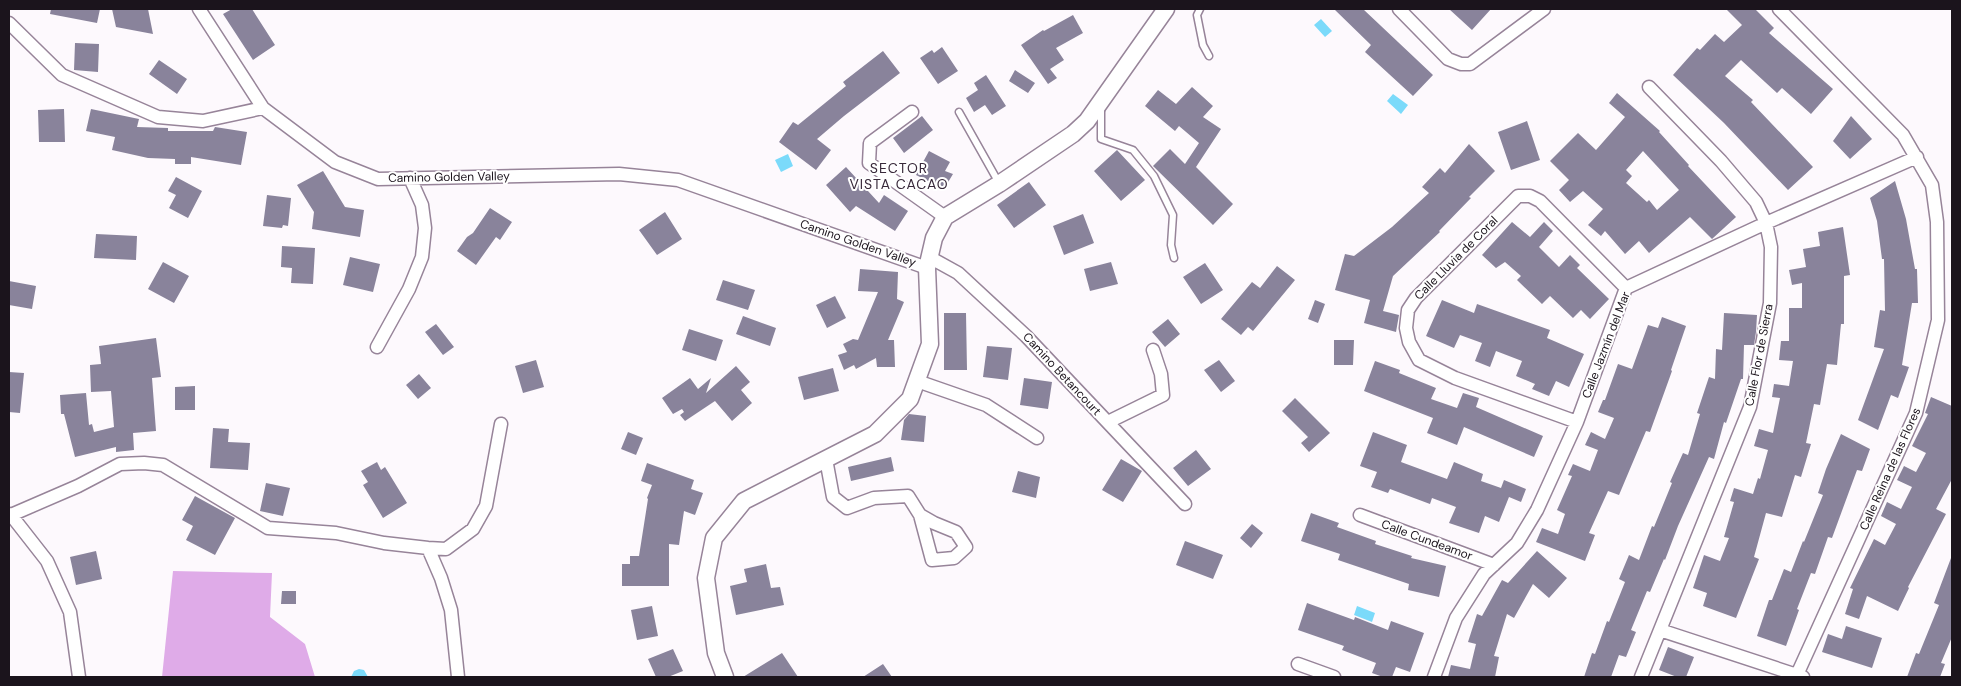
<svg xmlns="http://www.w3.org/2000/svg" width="1961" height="686" viewBox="0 0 1961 686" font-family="'DM Sans',sans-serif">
<rect width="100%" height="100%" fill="#fdf9fd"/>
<path fill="#dfabe8" d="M173,571l99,2 -2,44 35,27 10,33h-153z"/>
<path fill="#7bdafa" d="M1321,19l11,12 -7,6 -11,-12z
M1393,94l15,11 -7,9 -14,-13z
M788,154l5,12 -12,6 -6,-12z
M1357,606l18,7 -3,9 -18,-7z
M359,669l5,1 4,7h-17l3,-6z"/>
<path fill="#89839b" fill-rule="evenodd" d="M51,9h49l-3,14 -47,-9z
M112,9h36l5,25 -37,-7z
M232,9h20l23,36 -22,15 -30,-46z
M1334,9h29l70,66 -20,21 -48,-44 6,-7z
M1449,9h42l-19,21z
M1726,9h29l19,19 -5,5 64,56 -22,25 -29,-26 -5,5 -36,-33 -16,16 28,24 -2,2 62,65 -25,23 -64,-67 -51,-48 24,-27 3,2 15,-16 9,8 18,-17z
M1073,15l10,18 -27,15 8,12 -14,9 7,9 -9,6 -27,-39 22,-15 1,1z
M75,43l24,1 -1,28 -24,-2z
M942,47l16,24 -20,13 -18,-26 12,-8 2,3z
M883,51l17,22 -56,43 -27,23 14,11 -15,20 -37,-28 14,-20 5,3 48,-39 -3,-4z
M159,60l28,19 -10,15 -28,-20z
M1015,70l20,13 -7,10 -19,-12z
M986,75l20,31 -14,9 -7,-10 -11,7 -8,-14 12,-8 -4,-7z
M1192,87l21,19 -10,11 18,12 -25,38 37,37 -20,21 -60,-59 17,-17 15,15 14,-21 -20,-17 -4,5 -30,-25 13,-16 18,14z
M1617,93l43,38 -1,1 30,33 -1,1 48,51 -24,22 -22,-22 -41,36 -10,-12 -14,13 -20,-23 -4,5 -13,-11 15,-16 -20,-18 -13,11 -11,-12 10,-10 -19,-19 28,-28 18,17 29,-33 -16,-14zM1643,151l36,39 -22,20 -8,-10 -2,2 -21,-19 6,-7 -6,-6z
M64,109l1,33h-26l-1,-32z
M91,109l48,10 -2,8 31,1v3h45l2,-4 32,5 -6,33 -50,-8v7h-16v-5l-27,-1 -36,-8 3,-13 -29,-6z
M922,116l11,14 -29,23 -11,-15z
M1851,116l21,23 -22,20 -17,-18z
M1527,121l13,39 -29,10 -13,-38z
M1469,144l26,27 -26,26 2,1 -32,33 1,1 -47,44 -10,35 16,4 -3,17 -32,-9 6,-23 -35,-10 10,-36 9,2 38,-29 37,-34 -7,-6 18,-19 5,5z
M1117,150l28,30 -24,21 -27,-30z
M929,151l21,11 -5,9 8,3 -9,15 -28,-14z
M846,167l33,36 5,-8 24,16 -13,20 -39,-25 -6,6 -24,-27z
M323,171l22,36 19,3 -4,27 -48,-8 2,-17 -17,-27z
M176,177l26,14 -14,27 -19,-10 7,-13 -8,-4z
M1895,181l11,38 9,50h2l1,34h-6l-10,62 7,2 -11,31 -7,-3 -13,35 -20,-10 26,-71 -10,-2 6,-37 5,1 -1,-52h-2l-5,-38 -7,-23z
M1029,182l17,23 -32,23 -17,-23z
M267,195l24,3 -3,28 -5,-1 -1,3 -19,-2z
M490,208l22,14 -12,18 -4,-3 -20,28 -19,-14 10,-14 6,-4z
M665,212l17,27 -25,16 -18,-25z
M1083,214l11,29 -30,12 -11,-29z
M1512,222l18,15 14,-15 9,9 -14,16 20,20 11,-12 10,10 -3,3 32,31 -19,20 -9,-9 -8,8 -23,-22 -8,8 -25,-24 4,-4 -16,-14 -9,6 -14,-13z
M1843,227l7,48 -6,1v48h-3l-4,41 -10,-1 -7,41 -6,-1 -8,39 5,1 -10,33 -6,-2 -13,42 -16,-4 -12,44 5,2 -23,59 -33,-12 4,-13 -14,-5 11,-33 16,6 9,-23 -5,-1 10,-35 -4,-1 4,-13 19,6 5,-16 2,1 8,-29 -14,-4 5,-17 14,4 7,-35 -8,-1 2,-13 15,2 4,-25 -14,-1 2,-19h8v-33h13v-25l-10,2 -3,-15 17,-3 -3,-18 17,-3 -2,-14z
M96,234l41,2 -1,24 -42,-2z
M282,246l33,2 -2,36 -22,-1 1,-15 -11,-1z
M350,257l30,7 -7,28 -30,-7z
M163,262l26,14 -15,27 -26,-14z
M1111,262l7,22 -28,7 -6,-22z
M1205,263l18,27 -22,14 -18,-27z
M1277,266l18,14 -42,51 -5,-4 -7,8 -20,-16 31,-37 8,6z
M860,269l38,3 -1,27 7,3 -16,38h6l1,27h-18l-1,-9 -20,11 -2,-4 -10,5 -6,-15 9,-3 -4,-8 10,-5 5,1 20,-48 -20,-1z
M723,280l32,10 -7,20 -32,-10z
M9,281l27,5 -4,23 -23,-4z
M835,296l11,22 -19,10 -11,-23z
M1315,300l10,4 -7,19 -10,-4z
M1442,300l32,13 3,-9 73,26 -3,8 37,16 -15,33 -13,-6 -7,15 -17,-7 3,-5 -19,-8 6,-15 -26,-10 -6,16 -15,-6 7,-18 -22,-8 -6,13 -28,-12z
M944,313h22l1,57h-23z
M1724,313l33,2 -1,17 -2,13h-10l-1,34h-2l-15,44 -2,-1 -10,37 -5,-2 -31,69 -13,34 -1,-1 -14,33 -3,-1 -16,39 5,2 -10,25 -7,-2 -8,22h-27l8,-24 3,1 12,-33 2,1 16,-40 -6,-3 10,-24 10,5 13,-34 2,1 18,-44 -2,-1 13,-29 5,2 12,-41 -3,-1 12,-36 6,2 1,-30 6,1z
M743,316l33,12 -6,18 -34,-12z
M1662,317l24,9 -15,44 1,1 -22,61 -4,-1 -27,64 -11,-4 -19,42 6,2 -10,26 -49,-19 6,-14 16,6 7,-20 -8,-4 15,-34 -4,-1 5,-11 17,7 8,-21 -13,-5 6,-13 14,7 9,-21 -16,-6 5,-12h2l13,-36 14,5 16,-44 10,3z
M1168,319l12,15 -15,13 -13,-15z
M436,324l18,23 -11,8 -18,-23z
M689,329l34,11 -7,21 -34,-11z
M156,338l5,39 -9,1 4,53 -23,2 1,17 -18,2v-5l-41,10 -11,-43h-3l-1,-19 26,-2 3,32 3,-1 2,8 20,-5 -3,-36 -20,1 -1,-27 11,-1 -2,-18z
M1334,340h20l-1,25h-19z
M987,346l25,2 -4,32 -25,-3z
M536,360l8,27 -21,6 -8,-27z
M1219,360l16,21 -14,11 -17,-22z
M1375,361l25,9 -1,3 37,15 -5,11 26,9 6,-15 16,5 -3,9 67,29 -9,21 -70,-30 -7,18 -30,-12 6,-15 -69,-27z
M736,366l14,16 -9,8 11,13 -20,18 -17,-20 -30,20 -5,-6 4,-3 -2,-3 -9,5 -11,-16 28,-20 8,11 13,-11 -5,15z
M833,368l6,23 -35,9 -6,-23z
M9,372l15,1 -4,40 -11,-1z
M419,374l12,14 -13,11 -12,-14z
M1024,378l28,4 -4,27 -28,-4z
M195,386v24h-20v-23z
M1931,397l21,9v73l-16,30 10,5 -38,73 1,1 -11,23 -31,-15 -8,23 -14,-5 8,-25 -3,-1 24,-49 11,6 11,-21 -15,-8 6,-14 14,7 11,-22 -15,-7 7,-14 12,6 10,-19 -14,-7 16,-32 -3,-1z
M1295,398l35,35 -21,19 -8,-9 7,-6 -26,-26z
M909,414l17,2 -2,26 -23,-2 3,-20z
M213,428l16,1 -1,13 22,1 -2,27 -38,-2z
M628,432l15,6 -7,17 -15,-6z
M1373,432l34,13 -6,17 46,17 7,-17 29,12 -2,7 20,7 3,-8 22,9 -5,13 -12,-5 -10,25 -14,-6 -6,17 -30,-10 7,-16 -24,-9 -2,6 -40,-15 -2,4 -17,-6 6,-15 -17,-6z
M1841,434l29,15 -8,22 -5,-1 -25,68 -4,-1 -13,37 -4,-1 -14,36 2,1 -13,36 -29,-10 12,-36h3l12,-31 7,3 12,-31 1,1 19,-47 -5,-2 8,-24z
M1196,450l15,19 -23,17 -15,-18z
M891,457l3,14 -43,10 -3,-14z
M1121,459l21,12 -19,31 -21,-12z
M377,462l4,8 4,-3 22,36 -24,15 -20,-33 5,-3 -7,-11z
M647,463l47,17 -3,9 12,4 -8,22 -11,-4 -5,34 -10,-1v42h-47v-22h8v-8h9l9,-57 -1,-1 5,-13 -11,-4z
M1018,471l22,6 -4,21 -24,-6z
M266,483l24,5 -7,28 -23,-5z
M195,496l40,22 -20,37 -29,-15 7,-14 -11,-6z
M1311,513l28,10 -2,4 39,14 -1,3 37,12 -1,2 35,8 -7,31 -31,-7 1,-6 -71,-24 2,-6 -39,-13z
M1252,524l11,9 -12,15 -11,-10z
M1185,541l38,14 -10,24 -37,-14z
M96,551l6,28 -26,6 -6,-28z
M1537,551l30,27 -18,20 -16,-14 -19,34 -7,-4 -13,42 5,1 -4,20h-47l3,-12 19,4 6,-25 -8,-2 9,-28 5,2 20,-36 6,3z
M1951,558l1,79 -11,26 4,1 -5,13h-33l9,-24 3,1 20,-49 -5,-2z
M766,564l5,24 9,-1 4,18 -48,10 -6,-29 17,-4 -3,-13z
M282,591h14v13h-15z
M1307,603l47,17 1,-3 33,13 3,-9 33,12 -14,39 -14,-5 -4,10h-9l-11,-4 4,-10 -34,-13 2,-4 -46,-16z
M652,606l6,30 -21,4 -6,-30z
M1846,626l36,12 -10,30 -50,-16 6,-18 14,5z
M1668,647l26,10 -8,20h-9l-18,-7z
M673,649l10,22 -15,6h-12l-8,-18z
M782,653l16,24h-55z
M883,664l9,13h-29z"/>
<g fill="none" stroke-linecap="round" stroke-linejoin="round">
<defs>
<path id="service" d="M1200,9l-3,6 6,30 6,11
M1101,107v32l32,11 21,26 19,39 -2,30 3,13
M959,112l40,71"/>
<path id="minor" d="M199,9l64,99
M1399,9l49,50 13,5h9l74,-55
M1779,9l124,126 29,50 5,37 1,98 -22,93 -120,264
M9,23l53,52 96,42 45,4 60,-13 72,54 43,17 241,-5 59,6 249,88
M912,112l-42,31 -1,20 76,54
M929,257l29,16 68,63 159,168
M377,347l32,-58 13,-32 3,-29 -3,-23 -12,-27
M917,381l69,24 51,33
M1108,422l55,-27 -2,-21 -8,-24
M1577,422l-122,-44 -36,-18 -10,-18 -3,-14 2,-18 8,-12 102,-102h12l10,5 86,87
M826,459l7,38 14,11 27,-10 34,-2 12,19 12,45 22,-2 12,-11 -10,-15 -22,-9 -14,-8
M9,514l2,1 67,-29 42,-22 24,-1 19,2 105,63 68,5 48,10 44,5 18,1 27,-20 13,-23 15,-82
M11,515l36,46 23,51 9,65
M1360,515l134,50
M428,548l13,30 10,32 7,67
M1660,630l143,47
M1298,664l36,13
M1434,677l22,-59 28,-44 33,-31 20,-33 40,-88 49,-134 140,-65 151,-66
M1641,677l109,-270 20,-104 1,-56 -5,-24 -10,-21 -35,-41 -72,-74"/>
<path id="tertiary" d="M725,677l-9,-24 -10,-75 8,-40 30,-37 131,-67 35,-35 20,-55 -3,-76 7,-30 11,-21 54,-33 74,-50 14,-13 79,-112"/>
</defs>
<use href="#service" stroke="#978499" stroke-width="9"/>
<use href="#minor" stroke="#978499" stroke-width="15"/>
<use href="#tertiary" stroke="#978499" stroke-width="19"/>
<use href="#service" stroke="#fff" stroke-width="6"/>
<use href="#minor" stroke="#fff" stroke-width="12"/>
<use href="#tertiary" stroke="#fff" stroke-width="16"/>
</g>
<g text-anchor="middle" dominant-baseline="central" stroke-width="4" stroke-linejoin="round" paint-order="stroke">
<g font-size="12" fill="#1b141c" stroke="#fff">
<text transform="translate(449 177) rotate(-1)">Camino Golden Valley</text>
<text transform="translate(858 243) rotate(19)">Camino Golden Valley</text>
<text transform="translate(1456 258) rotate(-45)">Calle Lluvia de Coral</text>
<text transform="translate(1606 345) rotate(-69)">Calle Jazmín del Mar</text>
<text transform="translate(1759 355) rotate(-79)">Calle Flor de Sierra</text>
<text transform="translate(1062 374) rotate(47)">Camino Betancourt</text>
<text transform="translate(1890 469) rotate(-66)">Calle Reina de las Flores</text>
<text transform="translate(1427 540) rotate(20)">Calle Cundeamor</text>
</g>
<g font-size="14" letter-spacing="1" fill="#38293a" stroke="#fff">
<text x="899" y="168">SECTOR<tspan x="899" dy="16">VISTA CACAO</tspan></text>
</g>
</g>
<rect width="1961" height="686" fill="none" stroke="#1b141c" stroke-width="20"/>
</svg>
